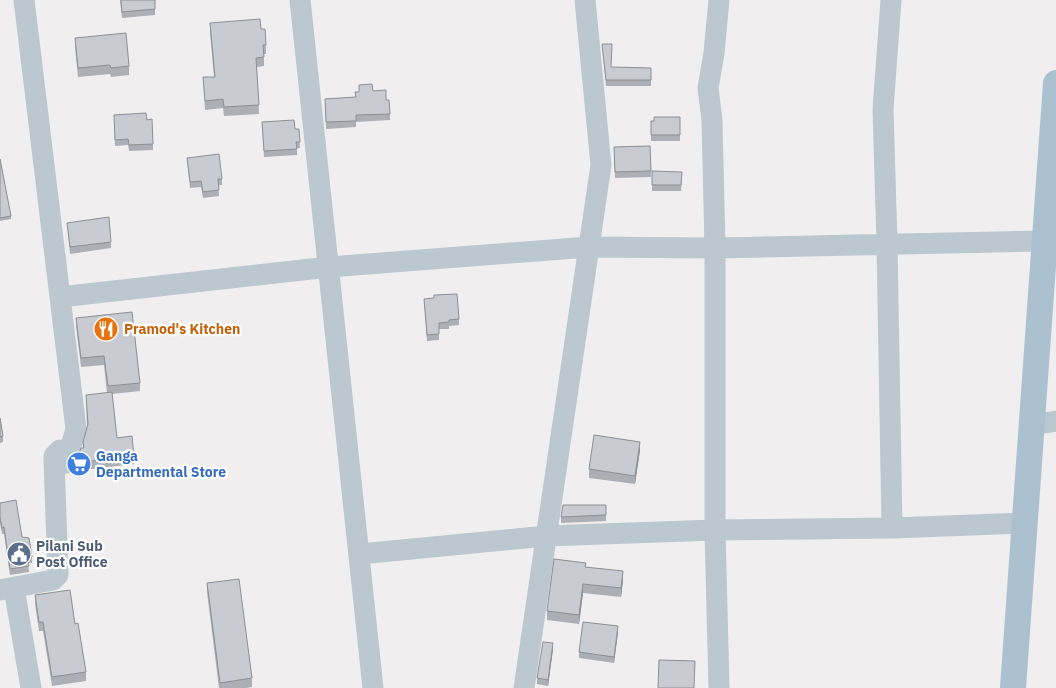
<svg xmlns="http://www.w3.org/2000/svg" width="1056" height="688" viewBox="0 0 1056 688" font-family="'IBM Plex Sans',sans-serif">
<rect width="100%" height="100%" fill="#f1eeef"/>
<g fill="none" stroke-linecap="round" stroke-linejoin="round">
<path stroke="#bbc8cf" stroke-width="21" d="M24,0l52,429 -10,34
M300,0l73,688
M719,0l-5,53 -6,35 4,32 3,128v282l4,158
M891,0l-8,109 4,135 5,284
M60,297l269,-30 260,-20 126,1 329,-7
M1032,425l24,-4
M360,554l186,-18 169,-6 177,-2 133,-5
M14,588l17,100
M0,590l53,-10 5,-5 -4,-115v-4l6,-6 2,4
M524,688l77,-523 -16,-165"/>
<path stroke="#acc1d0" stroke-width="26" d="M1013,688l43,-605"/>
</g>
<path fill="#acafb5" d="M120,0h35v15l-33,3z
M210,23l51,6 5,16v9h-2v12l-7,1 2,47 -35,2 -1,-8 -18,2 -2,-33h11l-4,-45z
M75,38l54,28v9l-18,2 -1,-3 -32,3 -3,-30z
M602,44l9,23 40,1v18h-45z
M359,85l14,6 13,9 4,14v6l-34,2v5l-30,2 -1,-30 30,-2 4,-5z
M680,117v24h-29v-20z
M147,120l6,24v6l-24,1 -1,-6 -13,1 -1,-25z
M262,122l33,7h4l1,19h-3v7l-33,2z
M650,146l1,31 -36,1 -1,-31z
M187,158l35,21v6h-4l1,11 -16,2 -2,-11 -11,1z
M0,159l11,57v3l-11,2z
M652,171l30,7 -1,13h-29z
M67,223l44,19v6l-41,6z
M424,299l35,20v6l-10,1v3h-10v11l-12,1z
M76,318l64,65v8l-28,3 5,44 17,18v8l-59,7v-8l8,-15v-6l4,-16 -1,-31 21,-2 -3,-28 -23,2 -5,-41z
M0,418l3,18v6l-3,1z
M640,450l-5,34 -46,-6v-9z
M0,503l22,34 10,20v6h-4l1,9 -19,3 -6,-41h-2l-2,-11z
M606,505v16l-45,2v-6z
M586,567l37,13 -2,17 -38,-4 -4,31 -32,-4v-9z
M207,583l45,95v9l-6,1h-27l-12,-96z
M35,595l40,29 11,48v9l-34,5 -9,-55h-4l-4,-27z
M618,632l-4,31 -35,-5v-6z
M553,649l-5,37 -11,-2v-6z"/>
<path fill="#8c8f93" d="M640,442v8l-5,34v-8z
M623,571v9l-2,17v-9z
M583,584v9l-4,31v-9z
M618,626v6l-4,31v-6z
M553,643v6l-5,37v-6z"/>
<path fill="#c8ccd2" stroke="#8c8f93" d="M121,0h34v9l-33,3z
M260,19l1,10h4l1,16h-3l1,12 -8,1 3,47 -35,2 -1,-8 -18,2 -2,-24h12l-5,-54z
M126,33l3,33 -18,2 -1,-3 -32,3 -3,-30z
M602,44h10l-1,23 40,1v12h-45z
M372,84l1,7 13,-1v10h3l1,14 -34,1v6l-30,1 -1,-23 31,-2 -1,-5h4v-7z
M146,113l1,7 5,-1 1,25 -24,1 -1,-6 -13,1 -1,-25z
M654,117h26v18h-29v-14h3z
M294,120l1,9h4l1,13h-4l1,7 -33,2 -2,-29z
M650,146l1,25 -36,1 -1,-25z
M219,154l3,25h-4l1,11 -16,2 -2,-11 -11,1 -3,-24z
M0,159l11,57 -11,2z
M652,171l30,1 -1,13h-29z
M109,217l2,25 -41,5 -3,-24z
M457,294l2,25 -10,1v2l-10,1v11l-12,1 -3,-36 10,-1v-3z
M132,312l8,71 -32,3 -4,-30 -23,2 -5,-40z
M112,392l5,46 15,-2 2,20 -59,7 6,-15h3l-1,-6 5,-18 -2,-29z
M0,418l3,18 -3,1z
M594,435l46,7 -5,34 -46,-7z
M16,500l6,37 7,1 3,19h-5l2,9 -19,3 -6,-42 -2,1 -2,-11v-14z
M563,505h43v10l-45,2z
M554,559l32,4 -1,4 38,4 -2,17 -38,-4 -4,31 -32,-4z
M239,579l13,99 -32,5 -13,-100z
M70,590l5,34 3,-1 8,49 -34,5 -9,-55h-4l-4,-27z
M583,622l35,4 -4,31 -35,-5z
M543,642l10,1 -5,37 -11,-2z
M659,660l36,1 -1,27h-36z"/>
<defs>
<symbol id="restaurant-disc" viewBox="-11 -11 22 22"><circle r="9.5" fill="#e8710a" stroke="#fff"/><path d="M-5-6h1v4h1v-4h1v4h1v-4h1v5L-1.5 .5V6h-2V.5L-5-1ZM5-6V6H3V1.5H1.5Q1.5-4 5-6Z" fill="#fff"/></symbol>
<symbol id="supermarket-disc" viewBox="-11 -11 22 22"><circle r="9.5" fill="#3f7fe0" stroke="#fff"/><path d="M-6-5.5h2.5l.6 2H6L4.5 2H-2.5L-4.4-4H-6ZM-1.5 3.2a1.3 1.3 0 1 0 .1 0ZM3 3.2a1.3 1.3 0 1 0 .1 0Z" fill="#fff"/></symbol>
<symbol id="civic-disc" viewBox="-11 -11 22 22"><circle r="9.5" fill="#5c6f8a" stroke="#fff"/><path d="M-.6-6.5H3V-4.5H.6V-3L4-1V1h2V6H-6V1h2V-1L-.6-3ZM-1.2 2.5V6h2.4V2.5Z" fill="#fff"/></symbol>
</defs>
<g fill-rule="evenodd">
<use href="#restaurant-disc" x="92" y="315" width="28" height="28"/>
<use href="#supermarket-disc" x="65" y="450" width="28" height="28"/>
<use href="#civic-disc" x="5" y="540" width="28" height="28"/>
</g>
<g text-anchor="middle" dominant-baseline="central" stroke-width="4.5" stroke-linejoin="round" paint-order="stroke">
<g font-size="14" font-weight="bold" fill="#c56008" stroke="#fff" text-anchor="start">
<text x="124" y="329">Pramod's Kitchen</text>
</g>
<g font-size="14" font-weight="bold" fill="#366cbe" stroke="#fff" text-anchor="start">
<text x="96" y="456">Ganga<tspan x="96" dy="16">Departmental Store</tspan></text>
</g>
<g font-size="14" font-weight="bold" fill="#4e5e75" stroke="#fff" text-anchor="start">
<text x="36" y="546">Pilani Sub<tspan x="36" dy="16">Post Office</tspan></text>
</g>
</g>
</svg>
